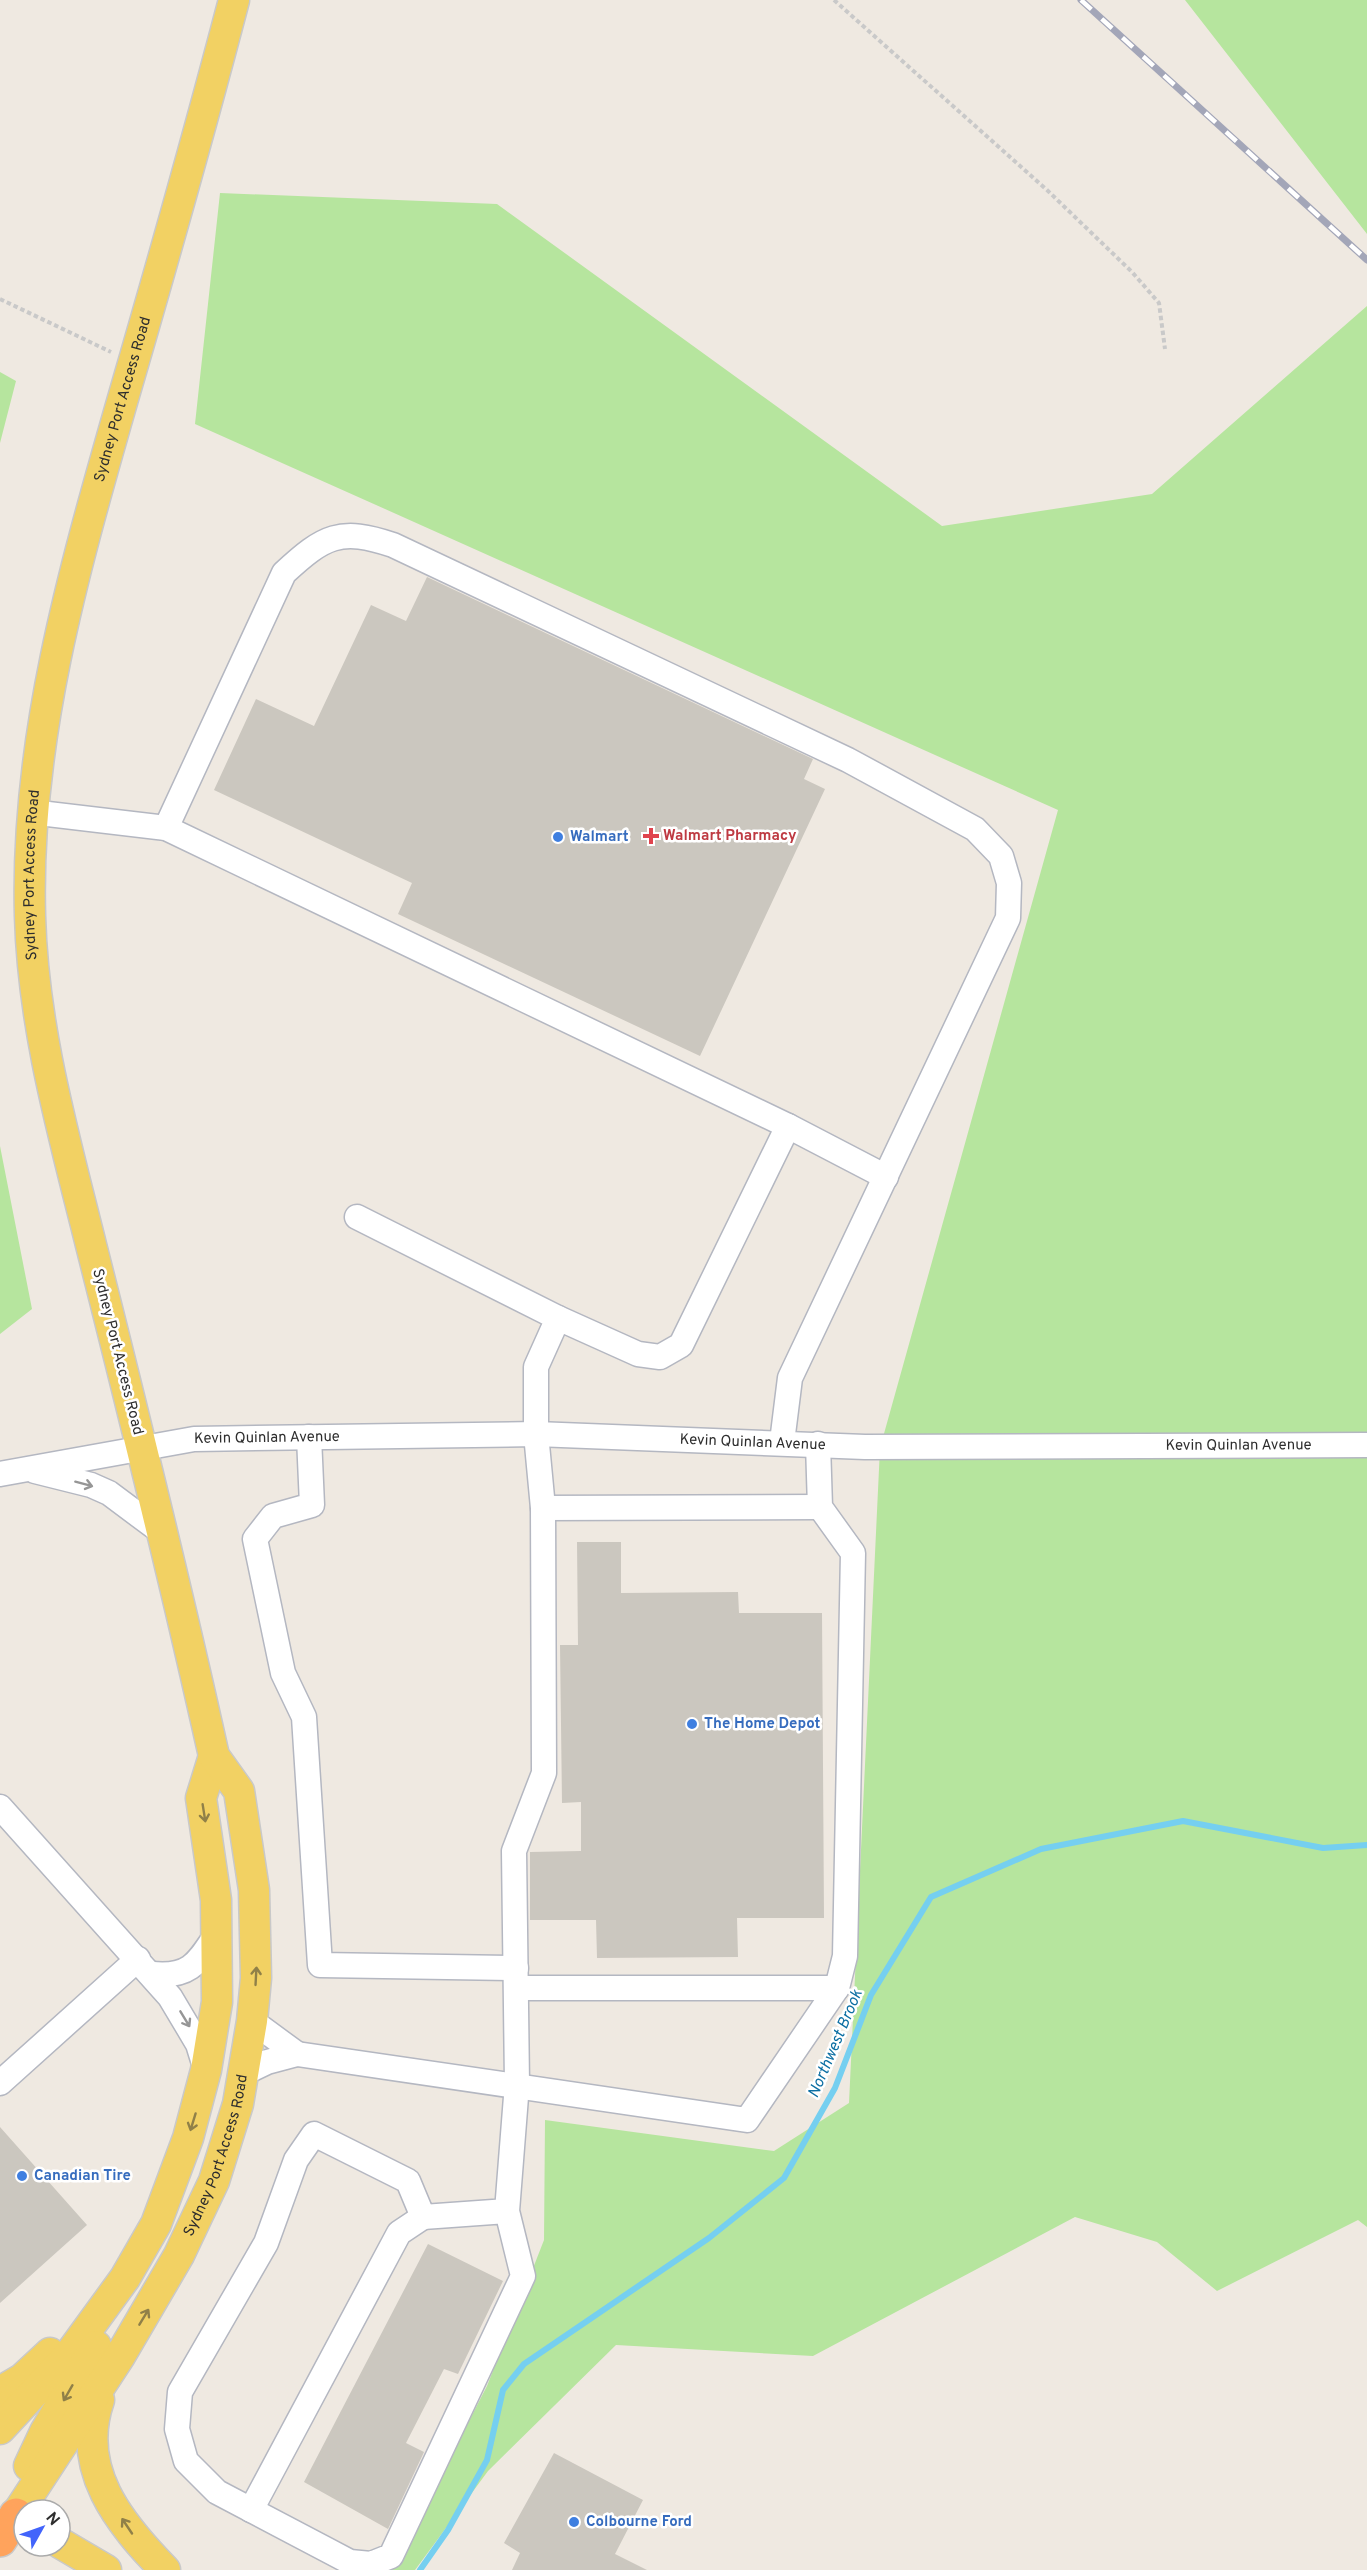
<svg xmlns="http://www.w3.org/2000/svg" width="1367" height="2570" viewBox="0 0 1367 2570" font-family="Overpass,sans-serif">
<rect width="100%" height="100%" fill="#efe9e1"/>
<path fill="#b6e59e" d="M1185,0h182v234z
M220,193l277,11 445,322 210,-32 215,-188v1921l-9,-7 -141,71 -60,-49 -82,-25 -262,139 -197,-11 -128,126 -73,99h-23l95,-184 57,-146 1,-120 229,31 75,-48 31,-655 178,-638 -863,-386z
M0,372l16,9 -16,62z
M0,1146l32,163 -32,25z"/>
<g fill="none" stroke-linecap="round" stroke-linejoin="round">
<path stroke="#75cff0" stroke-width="6" d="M420,2570l28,-40 39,-70 16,-70 21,-26 185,-126 75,-60 51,-90 36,-93 60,-98 110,-48 142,-28 140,27 44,-3"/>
</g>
<path fill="#cbc7bf" d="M427,577l386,182 -9,20 21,10 -125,267 -302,-142 14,-31 -198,-93 42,-91 58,27 57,-121 35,16z
M577,1542h44v51l117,-1 1,21h83l2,305h-87l1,39 -141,1 -1,-38h-66v-68l51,-1v-49l-19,1 -2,-158h18z
M0,2127l87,98 -87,78z
M428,2244l75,37 -45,93 -14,-5 -38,74 18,9 -36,77 -84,-47z
M554,2453l89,47 -28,54 32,16h-135l8,-17 -16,-10z"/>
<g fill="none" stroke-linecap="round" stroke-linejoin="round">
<defs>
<g id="minor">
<path d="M31,812l135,16 622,298 98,51"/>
<path d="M166,828l118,-255c40,-37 56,-46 109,-28l455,215 127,69 26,27 8,27 -1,35 -218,460 -8,64"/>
<path d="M357,1217l201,101 -22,49v67l7,74 1,265 -30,78 3,233 -10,127 16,65 -132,280 -20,8 -21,-2 -133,-70 -31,-31 -9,-32 3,-37 86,-149 30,-83 18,-26 94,47 15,36 84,-6"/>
<path d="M558,1318l80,36 22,3 21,-12 107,-219"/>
<path d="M309,1437l3,68 -39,11 -18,23 28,134 21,44 16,248 196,3"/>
<path d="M35,1471l56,14 18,8 51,38"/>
<path id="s1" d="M0,1474l194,-35 342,-5 329,13 502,-2"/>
<path d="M543,1508l277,-1"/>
<path d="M0,1807l170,190 28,47 8,26"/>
<path d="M152,1974c39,4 46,-12 66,-42"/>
<path d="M517,1988h320"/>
<path d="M252,2021l45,33"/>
<path d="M244,2073l23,-11 30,-8 450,66 90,-132 8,-32 8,-403 -33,-46 -2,-63"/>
<path d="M0,2083l138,-124"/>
<path d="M251,2510l148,-277 24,-16"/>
</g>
<g id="major">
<path d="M0,2392l22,-13 28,-26"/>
<path d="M99,2400c-24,69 20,123 66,170"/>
<path d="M0,2429l69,-74 56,-77 31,-54 32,-86 18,-68 11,-68 -1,-102 -15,-102 13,-42"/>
<path d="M29,2466l16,-34 51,-86"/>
<path id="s2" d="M16,2515l104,-159 59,-101 35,-74 24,-77 14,-83 4,-43 -2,-88 -15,-99 -25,-35c-38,-171 -80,-341 -123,-511 -27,-109 -58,-216 -61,-329 -5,-177 44,-346 92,-514 39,-134 77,-268 112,-402"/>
<path d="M60,2543l46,27"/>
</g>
<path id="highway" d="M0,2540l16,-25"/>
</defs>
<use href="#minor" stroke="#b4b7c1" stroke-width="27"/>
<use href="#major" stroke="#c9c9c9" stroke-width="33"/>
<use href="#highway" stroke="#c9c9c9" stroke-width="36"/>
<path stroke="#c9c9c9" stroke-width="4" stroke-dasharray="4.5 3" stroke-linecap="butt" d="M834,0l213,190 85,82 27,31 6,46
M0,299l111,53"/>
<use href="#minor" stroke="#fff" stroke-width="24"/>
<use href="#major" stroke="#f2d163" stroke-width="30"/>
<use href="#highway" stroke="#ffa35c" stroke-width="33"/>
<defs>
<path id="rail" d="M1081,0l286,260"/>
</defs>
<use href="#rail" stroke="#a3a6b8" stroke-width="7"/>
<use href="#rail" stroke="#fff" stroke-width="4.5" stroke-dasharray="14" stroke-linecap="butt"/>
</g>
<defs><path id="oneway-shaft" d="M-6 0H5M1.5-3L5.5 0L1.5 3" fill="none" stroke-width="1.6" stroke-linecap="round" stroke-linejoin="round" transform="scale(1.5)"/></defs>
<g stroke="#969696">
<use href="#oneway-shaft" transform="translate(84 1484) rotate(15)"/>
<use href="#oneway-shaft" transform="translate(185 2019) rotate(59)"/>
</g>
<g stroke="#908048">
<use href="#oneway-shaft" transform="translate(204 1813) rotate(81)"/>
<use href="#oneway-shaft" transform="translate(256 1976) rotate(-87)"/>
<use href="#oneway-shaft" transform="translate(193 2122) rotate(107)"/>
<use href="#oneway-shaft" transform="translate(144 2317) rotate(-59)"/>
<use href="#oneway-shaft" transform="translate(68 2393) rotate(120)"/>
<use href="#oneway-shaft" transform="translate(127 2526) rotate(-124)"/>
</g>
<path fill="#e0444e" stroke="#fff" stroke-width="2" d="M648 827h6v6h6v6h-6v6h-6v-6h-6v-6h6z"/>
<g fill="#3f7fe0" stroke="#fff" stroke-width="2">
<circle cx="558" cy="837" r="6"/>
<circle cx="692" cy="1724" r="6"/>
<circle cx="22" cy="2176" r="6"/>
<circle cx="574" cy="2522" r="6"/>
</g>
<g text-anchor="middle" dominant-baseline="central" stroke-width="5" stroke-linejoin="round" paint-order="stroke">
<g font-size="15" fill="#2e2e2e" stroke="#fff">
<text stroke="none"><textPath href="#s2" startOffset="2216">Sydney Port Access Road</textPath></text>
<text stroke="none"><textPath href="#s2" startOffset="1730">Sydney Port Access Road</textPath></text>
<text transform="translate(117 1352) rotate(76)">Sydney Port Access Road</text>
<text stroke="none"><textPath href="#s1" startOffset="270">Kevin Quinlan Avenue</textPath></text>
<text stroke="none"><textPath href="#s1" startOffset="756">Kevin Quinlan Avenue</textPath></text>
<text stroke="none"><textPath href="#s1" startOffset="1242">Kevin Quinlan Avenue</textPath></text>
<text stroke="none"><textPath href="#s2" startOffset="414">Sydney Port Access Road</textPath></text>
</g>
<g font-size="15" font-weight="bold" fill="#be3a42" stroke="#fff" text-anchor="start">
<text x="663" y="836">Walmart Pharmacy</text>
</g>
<g font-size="15" font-weight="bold" fill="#366cbe" stroke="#fff" text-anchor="start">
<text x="570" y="837">Walmart</text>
<text x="704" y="1724">The Home Depot</text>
<text x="34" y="2176">Canadian Tire</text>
<text x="586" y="2522">Colbourne Ford</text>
</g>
<g font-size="16" font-style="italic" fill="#0d6fa3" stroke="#fff">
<text transform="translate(836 2044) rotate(-67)">Northwest Brook</text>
</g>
</g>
<g transform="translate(42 2528) rotate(50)"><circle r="28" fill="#ffffff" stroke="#ababab" stroke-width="1.5"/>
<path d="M0-4.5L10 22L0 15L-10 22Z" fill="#4264fb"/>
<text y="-9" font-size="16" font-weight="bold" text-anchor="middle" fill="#2e2e2e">N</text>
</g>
</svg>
